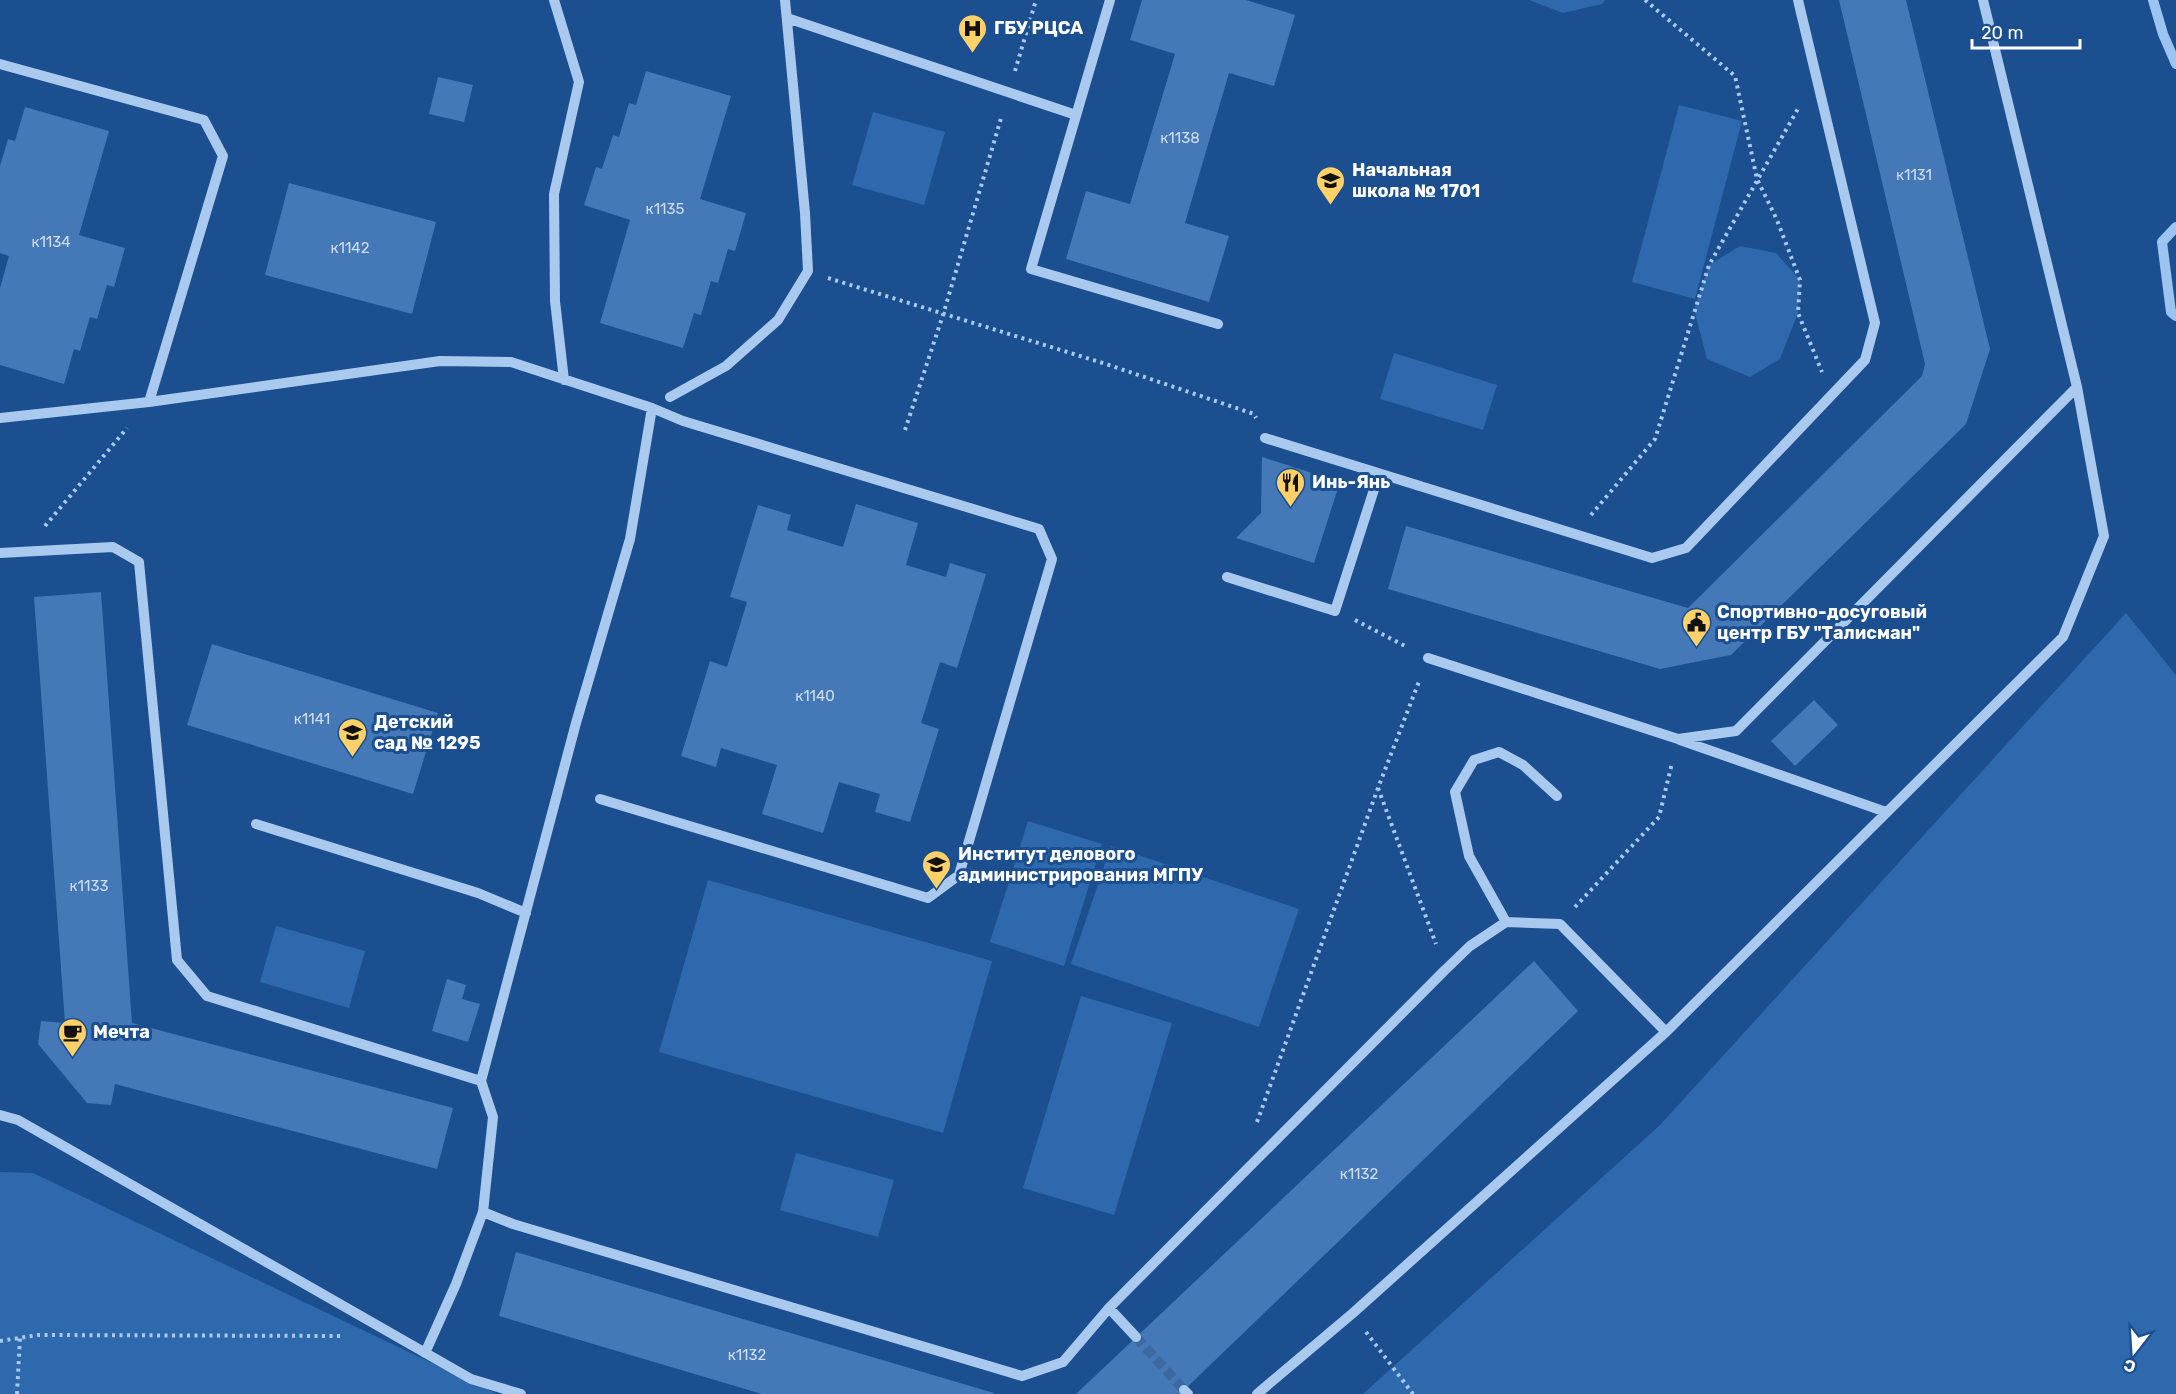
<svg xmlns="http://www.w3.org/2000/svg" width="2176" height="1394" viewBox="0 0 2176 1394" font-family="Rubik,sans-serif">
<rect width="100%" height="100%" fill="#1b4f8f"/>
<path fill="#2e69ad" d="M1529,0h76l-3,4 -39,9z
M1679,105l63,16 -47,178 -63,-17z
M873,112l72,20 -21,73 -72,-20z
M1740,246l36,7 24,27 -2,33 -18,46 -30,18 -43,-18 -13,-50 15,-44z
M1394,353l103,32 -14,45 -103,-31z
M2126,613l50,62v719h-813l297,-269z
M1028,821l74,23 -38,122 -74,-24z
M1111,846l188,63 -40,118 -188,-63z
M708,880l284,81 -49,172 -284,-81z
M276,926l89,25 -16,57 -89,-26z
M1081,996l91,27 -58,192 -91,-27z
M796,1153l98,27 -16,57 -98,-27z
M0,1172l33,1 464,221h-497z"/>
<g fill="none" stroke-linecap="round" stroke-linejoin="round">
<path stroke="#9cc4f0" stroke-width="10" d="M2153,0l10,34 13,30
M2176,227l-14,15 9,70 5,4"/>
</g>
<path fill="#4478b7" d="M1142,0h104l49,15 -21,71 -45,-13 -44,150 44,13 -20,66 -143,-43 20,-68 44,13 45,-150 -45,-14z
M1839,0h67l84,349 -24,75 -235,231 -71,14 -272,-80 18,-63 282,82 234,-232 3,-12z
M646,71l85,25 -31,103 46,14 -11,38 -7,-2 -10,34 -7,-2 -10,34 -7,-2 -11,35 -83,-25 30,-103 -46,-15 12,-38 6,2 11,-34 6,2 10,-34 7,2z
M438,77l35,8 -9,37 -35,-8z
M25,107l84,24 -30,104 46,13 -11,39 -7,-2 -10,34 -7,-2 -10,34 -6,-2 -10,35 -64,-19v-77l9,-32 -9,-3v-87l8,-27 7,2z
M289,183l147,39 -24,92 -147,-39z
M1262,457l78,25 -26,81 -78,-25 25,-25z
M856,504l62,19 -12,42 40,12 4,-14 36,11 -29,94 -17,-6 -19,61 18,6 -29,93 -35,-10 5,-18 -41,-12 -16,51 -61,-19 15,-49 -56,-17 -5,19 -35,-11 29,-95 17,6 20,-65 -17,-5 28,-92 33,10 -4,15 56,17z
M101,592l31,431 321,85 -16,61 -322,-85 -4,21 -24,-2 -49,-59 3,-23 24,2 -31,-426z
M212,644l226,69 -25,81 -226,-69z
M1814,700l24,25 -43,41 -24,-25z
M1534,961l44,50 -398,383h-104z
M447,979l19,6 -4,14 18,5 -12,38 -36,-11z
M516,1252l478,141v1h-232l-263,-78z"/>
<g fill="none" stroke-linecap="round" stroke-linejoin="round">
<path stroke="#3d69a0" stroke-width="10" stroke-dasharray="10 5" stroke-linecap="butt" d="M1136,1337l48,53"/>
<path stroke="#a9c9ee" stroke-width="4" stroke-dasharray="3 4.5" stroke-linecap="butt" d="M1645,0l90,76 22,103 20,41 23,60 -2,33 24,59
M1015,71l21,-71
M828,278l278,86 148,50 2,4
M905,430l38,-115 59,-200
M1591,515l64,-76 54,-174 90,-158
M45,526l82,-98
M1355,620l52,27
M1378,788l58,156
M1575,907l84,-90 13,-54
M1257,1122l121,-334 42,-109
M1366,1332l47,62
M0,1341l38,-6 306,1
M17,1394l3,-56"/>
<path stroke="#a9c9ee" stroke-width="10" d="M554,0l25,82 -25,112 1,107 9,79
M1110,0l-79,269 187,55
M787,18l289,97
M0,64l204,56 19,36 -74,246
M670,397l56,-31 52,-46 30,-49 -3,-58 -20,-213
M0,418l149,-16 291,-41 71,1 141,46 31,13 356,108 13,30 -93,316 -31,23 -328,-99
M1265,438l387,120 34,-10 179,-188 10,-37 -77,-323
M0,553l113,-6 26,15 38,398 30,36 274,85
M1227,577l108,34 44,-137
M1428,658l250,81 58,-8 341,-344
M1680,740l206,72
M256,824l222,69 48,20
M1506,922l-37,-66 -14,-64 19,-32 25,-8 24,13 34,31
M0,1115l18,5 453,259 50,15
M483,1212l30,12 509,152 41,-14 46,-54 336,-338 25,-24 36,-24 54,2 106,108
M1109,1308l27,29
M425,1353l31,-69 27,-72 10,-95 -12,-36 95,-358 54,-184 22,-131
M1184,1390l4,4
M1257,1394l96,-81 313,-281 397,-395 41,-101 -27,-149 -94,-387"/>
</g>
<defs>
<symbol id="hospital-pin" viewBox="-11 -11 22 30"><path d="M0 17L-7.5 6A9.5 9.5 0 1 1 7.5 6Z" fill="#ffd166" stroke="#1b4f8f"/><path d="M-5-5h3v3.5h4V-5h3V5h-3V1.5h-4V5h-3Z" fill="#111"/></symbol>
<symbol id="school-pin" viewBox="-11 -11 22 30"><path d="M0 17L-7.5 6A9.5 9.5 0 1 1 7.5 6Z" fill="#ffd166" stroke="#1b4f8f"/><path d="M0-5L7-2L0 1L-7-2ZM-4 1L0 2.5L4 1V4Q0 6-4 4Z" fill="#111"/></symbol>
<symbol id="restaurant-pin" viewBox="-11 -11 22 30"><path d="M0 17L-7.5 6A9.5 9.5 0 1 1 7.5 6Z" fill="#ffd166" stroke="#1b4f8f"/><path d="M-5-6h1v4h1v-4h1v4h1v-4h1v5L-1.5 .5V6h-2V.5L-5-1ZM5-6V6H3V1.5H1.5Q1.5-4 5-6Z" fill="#111"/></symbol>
<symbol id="civic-pin" viewBox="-11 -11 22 30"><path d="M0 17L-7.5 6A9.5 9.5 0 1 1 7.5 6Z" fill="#ffd166" stroke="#1b4f8f"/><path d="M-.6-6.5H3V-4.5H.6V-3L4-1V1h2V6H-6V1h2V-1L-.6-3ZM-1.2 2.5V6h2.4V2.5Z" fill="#111"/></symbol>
<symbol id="university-pin" viewBox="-11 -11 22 30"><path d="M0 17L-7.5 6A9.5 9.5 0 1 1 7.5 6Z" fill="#ffd166" stroke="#1b4f8f"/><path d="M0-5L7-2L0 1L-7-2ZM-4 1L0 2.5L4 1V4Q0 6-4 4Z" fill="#111"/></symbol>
<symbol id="cafe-pin" viewBox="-11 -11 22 30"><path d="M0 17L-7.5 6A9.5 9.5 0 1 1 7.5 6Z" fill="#ffd166" stroke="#1b4f8f"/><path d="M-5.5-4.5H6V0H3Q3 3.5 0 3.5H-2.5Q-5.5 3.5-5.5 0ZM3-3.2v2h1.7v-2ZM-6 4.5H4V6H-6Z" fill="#111"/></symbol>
</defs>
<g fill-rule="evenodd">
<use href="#hospital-pin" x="956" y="12" width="33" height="45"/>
<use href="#school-pin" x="1314" y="164" width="33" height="45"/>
<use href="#restaurant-pin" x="1274" y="466" width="33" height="45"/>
<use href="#civic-pin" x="1680" y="606" width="33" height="45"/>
<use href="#school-pin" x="336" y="716" width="33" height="45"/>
<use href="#university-pin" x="920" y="848" width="33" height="45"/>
<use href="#cafe-pin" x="56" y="1016" width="33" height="45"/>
</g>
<g text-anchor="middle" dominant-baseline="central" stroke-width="6" stroke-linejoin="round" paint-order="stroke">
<g font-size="15" fill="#d0dded">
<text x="1180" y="138">к1138</text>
<text x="1914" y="175">к1131</text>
<text x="665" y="209">к1135</text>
<text x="51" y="242">к1134</text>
<text x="350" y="248">к1142</text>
<text x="815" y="696">к1140</text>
<text x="312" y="719">к1141</text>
<text x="89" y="886">к1133</text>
<text x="1359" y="1174">к1132</text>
<text x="747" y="1355">к1132</text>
</g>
<g font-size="18" font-weight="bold" fill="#fff" stroke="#1b4f8f" text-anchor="start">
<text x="994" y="28">ГБУ РЦСА</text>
<text x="1352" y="170">Начальная<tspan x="1352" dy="21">школа № 1701</tspan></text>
<text x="1312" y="482">Инь-Янь</text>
<text x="1717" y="612">Спортивно-досуговый<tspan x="1717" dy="21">центр ГБУ "Талисман"</tspan></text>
<text x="374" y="722">Детский<tspan x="374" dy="21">сад № 1295</tspan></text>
<text x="958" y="854">Институт делового<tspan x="958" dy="21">администрирования МГПУ</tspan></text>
<text x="93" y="1032">Мечта</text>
</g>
</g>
<g transform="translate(2134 1352) rotate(197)" stroke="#1b4f8f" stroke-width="4.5" paint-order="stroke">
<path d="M0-4.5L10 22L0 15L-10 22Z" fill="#ffffff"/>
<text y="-9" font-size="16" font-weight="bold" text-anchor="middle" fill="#ffffff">С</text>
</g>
<path d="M1972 39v9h108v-9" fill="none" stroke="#ffffff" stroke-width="3"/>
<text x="1981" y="39" font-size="18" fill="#ffffff" stroke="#1b4f8f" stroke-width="4.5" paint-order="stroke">20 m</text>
</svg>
